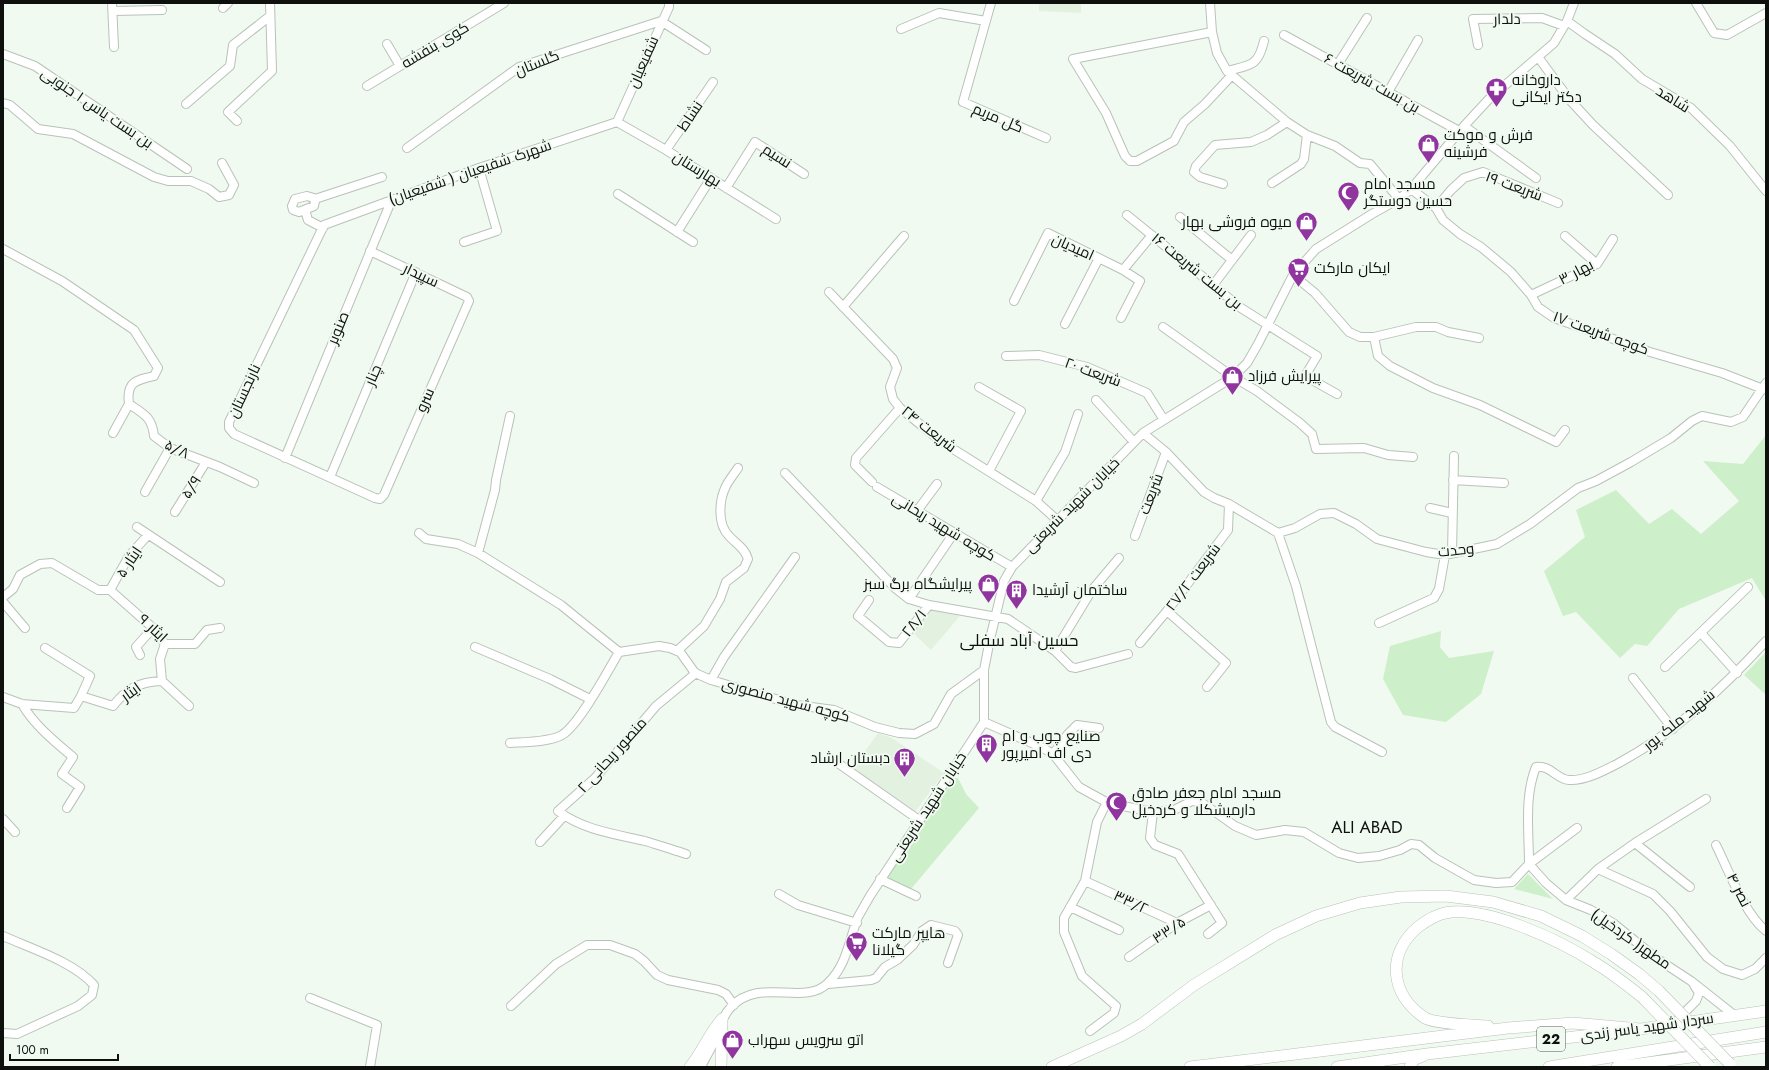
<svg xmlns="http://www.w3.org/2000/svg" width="1769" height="1070" viewBox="0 0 1769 1070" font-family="Jost,Cairo,sans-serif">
<rect width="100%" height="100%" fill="#f1faf0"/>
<path fill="#e3f1e1" d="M1039,3h42v10l-42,-2z
M930,608l16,2 14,6 -29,34 -19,-18z
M878,733l14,5 52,35 -29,39 -62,-44z"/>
<path fill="#cdefc9" d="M1766,435v166l-14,-23 -73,31 -32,37 -12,-2 -15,14 -44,-46 -13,4 -19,-45 41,-34 -9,-27 40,-20 33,34 23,-15 29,25 38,-33 -36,-40 40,3z
M1441,631l-1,16 9,11 45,-7 -13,43 -35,28 -43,-7 -20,-36 7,-33z
M1766,652v43l-22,-20z
M952,778h6l8,16 13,14 -68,81 -26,-13z
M1528,874l25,25 -39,-10z"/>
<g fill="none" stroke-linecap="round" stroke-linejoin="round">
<defs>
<path id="minor" d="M112,3l2,44
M991,3l-28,99 83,36
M1210,3l2,29 5,21 10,18 60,51 20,13 28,11 25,17 10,1 29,35
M1696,3l18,30 13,2 39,-22
M223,8l5,-5
M113,11l49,-1
M1567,21l18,13 30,20 27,25 49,29 39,38 36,45
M901,29l38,-16 47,8
M1212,32l-139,27 33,54 19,43 5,5h7l37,-20 10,-19 21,-18 27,-29
M1284,35l175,96
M387,44l13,22
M1478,45l-5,-26 69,-1 22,8
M3,54l32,12 152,103
M1538,57l31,42 24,26 75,70
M1338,64l29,-46
M1227,71c23,-6 31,-4 37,-30
M367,86l137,-83
M1388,92l30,-52
M3,103l7,2 28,24 35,5 81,43 14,4h23l18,8 10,8 10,-2 5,-10 -12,-22
M186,104l44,-38 3,-21 37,-29
M237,121l-9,-9 44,-41 -2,-68
M617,122l49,28 110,69
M617,122l52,-115v-4
M1464,126l72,52
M407,148l112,-81 142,-46 45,29
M666,150l47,-68
M1272,183l29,-19 3,-5 3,-24
M1223,184l-23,-7 -6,-5 2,-6 19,-21 36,-3 16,-7 20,-13
M726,188l29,-46 49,32
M1411,189l25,19 7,12 17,14 21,13 30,25 20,23 7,12 16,11 96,34 72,21 41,16
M618,194l75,48
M307,196l7,2 1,3 -1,5 -15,6 -6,-2 -1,-4 3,-7z
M315,199l67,-22
M1436,208l15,-18 13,-12 19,-6 75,31
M305,210l3,10 15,8
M1127,215l114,93 76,48 -12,20 32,18
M1180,217l52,43
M677,232l34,-54
M1565,236l32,28
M464,242l33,-11 -18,-63
M3,249l59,32 72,49 24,38 -4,8c-18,4 -28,6 -25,28 15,10 23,13 25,32l16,12 50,19 34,16
M370,251l97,46 2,4 -85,194 -4,4 -5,-1 -141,-64 -5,-6v-6l95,-197 155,-57 138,-46
M1293,275l22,18 34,39 11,5h14l42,-10h20l12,5 31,6
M1214,284l37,-49
M829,292l64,67 4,9 -7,19 3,12 7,9 42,34 94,59 21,19
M1531,295l66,-31 16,-25
M1014,301l34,-68 75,37 29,-35
M843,307l61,-71
M1121,318l19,-37 -17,-11
M1065,324l34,-66
M1163,327l70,50 24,14 43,32 12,11 4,15 48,-1 24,7 25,2
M1374,337l4,19 12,10 43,22 47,17 76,37 9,-12
M1006,356l33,-1 48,12 60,26 17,27
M979,387l42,24 -32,60
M1096,400l38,42
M113,433l16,-29
M1143,433l23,19 38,40 10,6 15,6 49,29 17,-5 25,-14 14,-1 22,11 21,15 49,13 19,3 52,-11 33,-20 48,-36 18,-7 35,-19 40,-24 21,-17 10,-5 29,6 12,-5 23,-34
M285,458l107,-259
M785,473l110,115 14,11 20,6 79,14 47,32 16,16 5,1 52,-14
M330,477l86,-205
M1453,480l51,3
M872,482l-17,-17 1,-7 44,-50
M877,487l135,80
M145,492l25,-44
M1036,501l29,-49 13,-38
M1430,508l22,5
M917,511l20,-27
M175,512l31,-50
M137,527l83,55
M419,533l7,6 32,5 20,9 83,52 58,47
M1278,533l18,53 35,136 4,5 47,25
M1135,536l31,-84
M478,553l17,-63 1,-10 14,-64
M1452,553l2,-97
M110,590l43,38 12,16h30l12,-14 13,-2
M110,590l19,-34 19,-21
M3,597l10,-8 7,-14 20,-11 12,-1 46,27h12
M909,599l45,-66
M869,600l-11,16 31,26 10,1 30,-38
M3,602l22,26
M1167,611l59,52 -19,24
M1379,623l55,-25 5,-9 6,-34
M1701,633l36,40
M1140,643l27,-32 61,-81 1,-26
M475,647l75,32 40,20
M45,648l45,28 -9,20
M677,651l27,-25 16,-27 6,-17 18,-14 4,-9c-3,-11 -12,-15 -19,-23 -12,-12 -10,-36 -3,-50 3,-6 8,-12 12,-18
M1055,651l37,-61 27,-32
M619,652l40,-6 11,2 10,4 15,21 16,7 85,25 38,5 41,17 24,6 16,1 19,-10 17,-30 33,-24
M140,655l-4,-8 17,-19
M1665,667l83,-80
M1633,678l40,51
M711,680l13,-23 71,-100
M162,681l27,25
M3,697l19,7 52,4 7,-12 32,10c14,-18 26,-24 49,-25l-2,-22 5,-15
M22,704c12,21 33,38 51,53l-11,17 18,13 -13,21
M984,722l57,25 12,7 26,33 29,16 45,9 21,-2 18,-9 9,1 34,24 21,9 29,-5 19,2 35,21 19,5 21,-2 21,-6 11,-6 8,1 16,13 39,22 22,3 16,-1 17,-18 48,-36
M510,743c15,-1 40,-1 52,-8 17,-10 46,-64 57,-83
M1053,754l15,-20 9,-9 22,3
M832,759l87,61
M1153,812l-3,26 5,7 23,9 44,69 -14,11
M3,819l12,13
M540,842l24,-26
M1635,843l55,44
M1716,845c13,26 28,68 50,86
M686,854c-13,-4 -27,-9 -41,-13 -30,-7 -62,-11 -87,-30l37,-33 61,-72 40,-33
M1529,864c0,-32 -5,-68 7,-97 15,-2 20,12 33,13 16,1 34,-9 48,-16 58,-31 105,-75 149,-123
M1529,864l17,19 20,17 25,10 22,13 43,35 35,23 43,34
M1598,869l37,-26 71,-44
M880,879l36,17
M1085,881l92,42
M779,894l19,11 59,18
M1566,900l32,-31 55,25 17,17 37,46 16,12 19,6 13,-6 11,-11
M1070,907l49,23
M3,936c29,13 69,25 91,49l-2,10 -14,11 -61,28 -14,-1
M1129,957l48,-34 34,-18
M828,984l43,-4 5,-2 9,-11 12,-7 16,-15 9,-14 9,-6 24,6 3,4 -10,28
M310,998l67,27 -7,42
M511,1006l45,-42 31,-19h23l25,9 9,7 13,14 11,5 50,10 8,4 8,11
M1679,1018l17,-17 3,-8 -5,-8
M1090,1031l24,-18 2,-7 -34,-30 -18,-44v-14l21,-37 12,-59 10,-20
M701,1067c4,-9 10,-18 14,-27 5,-12 7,-24 16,-33 29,-31 73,0 97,-24 19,-18 21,-43 30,-66 4,-7 8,-14 12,-21l114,-174v-52l6,-31 14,-58 8,-14 131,-134 90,-56 14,-14 11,-19 35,-69 23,-26 56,-35 27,-15 12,-10 53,-63 25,-27 65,-56 13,-22 7,-18"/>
<path id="highway" d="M1488,1026c-13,-1 -53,-2 -63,-8 -35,-23 -39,-64 -7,-91 8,-6 17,-12 27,-14 41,-8 116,28 150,50 17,10 32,22 47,34
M1634,1030l132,-19
M690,1067c12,-15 19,-33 32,-48
M721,1067l1,-48
M1052,1067l69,-31 21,-12 52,-39 81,-50 41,-19 44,-13 41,-6 45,-1 47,6 48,14 41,20 29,18 28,20 20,17
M1190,1067l318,-39 65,-5 67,6
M1337,1067l90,-13 190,-22
M1410,1067l3,-7 10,-4
M1549,1067l217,-35
M1617,1067l149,-20"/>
</defs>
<use href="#minor" stroke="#b9c2b8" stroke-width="10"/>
<use href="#highway" stroke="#b9c2b8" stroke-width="12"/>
<use href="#minor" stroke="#fff" stroke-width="8"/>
<use href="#highway" stroke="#fff" stroke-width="11"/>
<defs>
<path id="highway-bridge" d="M1659,991l71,73
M1642,997l68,70"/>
</defs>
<use href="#highway-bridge" stroke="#b9c2b8" stroke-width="12" stroke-linecap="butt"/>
<use href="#highway-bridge" stroke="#fff" stroke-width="11"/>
</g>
<defs>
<symbol id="pharmacy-pin" viewBox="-11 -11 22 30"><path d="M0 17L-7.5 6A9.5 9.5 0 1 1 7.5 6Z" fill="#90349f" stroke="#f1faf0"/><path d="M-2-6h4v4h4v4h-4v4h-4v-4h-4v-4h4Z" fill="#fff"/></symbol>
<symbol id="shop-pin" viewBox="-11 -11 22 30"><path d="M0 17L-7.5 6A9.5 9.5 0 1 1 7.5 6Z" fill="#90349f" stroke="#f1faf0"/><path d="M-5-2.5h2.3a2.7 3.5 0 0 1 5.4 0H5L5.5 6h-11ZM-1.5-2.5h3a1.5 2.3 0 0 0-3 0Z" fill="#fff"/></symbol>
<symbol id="mosque-pin" viewBox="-11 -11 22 30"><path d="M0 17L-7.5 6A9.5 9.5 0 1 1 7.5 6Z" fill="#90349f" stroke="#f1faf0"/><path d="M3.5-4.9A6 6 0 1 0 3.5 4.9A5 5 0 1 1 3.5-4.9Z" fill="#fff"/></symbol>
<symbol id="supermarket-pin" viewBox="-11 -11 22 30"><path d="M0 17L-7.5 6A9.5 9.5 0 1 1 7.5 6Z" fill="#90349f" stroke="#f1faf0"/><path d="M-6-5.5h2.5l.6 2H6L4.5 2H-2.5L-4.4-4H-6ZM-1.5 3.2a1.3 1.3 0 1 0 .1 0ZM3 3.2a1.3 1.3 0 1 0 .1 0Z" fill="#fff"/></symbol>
<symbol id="building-pin" viewBox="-11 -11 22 30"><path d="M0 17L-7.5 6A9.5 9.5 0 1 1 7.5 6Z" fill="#90349f" stroke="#f1faf0"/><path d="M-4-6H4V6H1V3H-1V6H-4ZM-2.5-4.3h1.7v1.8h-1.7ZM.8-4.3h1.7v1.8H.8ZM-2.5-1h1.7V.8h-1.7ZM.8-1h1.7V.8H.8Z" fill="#fff"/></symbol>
</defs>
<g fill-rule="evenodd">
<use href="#pharmacy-pin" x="1484" y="76" width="25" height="34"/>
<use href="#shop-pin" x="1416" y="132" width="25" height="34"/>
<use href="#mosque-pin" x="1336" y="180" width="25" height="34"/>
<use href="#shop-pin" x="1294" y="210" width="25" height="34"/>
<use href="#supermarket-pin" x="1286" y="256" width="25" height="34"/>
<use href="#shop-pin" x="1220" y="364" width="25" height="34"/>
<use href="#shop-pin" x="976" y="572" width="25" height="34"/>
<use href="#building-pin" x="1004" y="578" width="25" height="34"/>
<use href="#building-pin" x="974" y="732" width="25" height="34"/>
<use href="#building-pin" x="892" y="746" width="25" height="34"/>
<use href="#mosque-pin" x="1104" y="790" width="25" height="34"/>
<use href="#supermarket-pin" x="844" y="930" width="25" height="34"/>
<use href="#shop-pin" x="720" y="1028" width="25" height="34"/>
</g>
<g text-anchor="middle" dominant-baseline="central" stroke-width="4" stroke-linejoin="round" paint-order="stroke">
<rect fill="#f1faf0" stroke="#515651" stroke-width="1" x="1537" y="1027" width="28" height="24" rx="3"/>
<g font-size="14" font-weight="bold" fill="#0d100d">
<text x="1551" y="1039">22</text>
</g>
<g font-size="15" fill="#0d100d" stroke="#f1faf0">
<text transform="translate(1507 19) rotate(-1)">دلدار</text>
<text transform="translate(435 45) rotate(-31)">کوی بنفشه</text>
<text transform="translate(643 62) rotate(-66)">شفیعیان</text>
<text transform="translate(537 63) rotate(-22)">گلستان</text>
<text transform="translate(1372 83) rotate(29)">بن بست شریعت ۶</text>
<text transform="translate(1673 99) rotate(32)">شاهد</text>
<text transform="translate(97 108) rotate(34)">بن بست یاس ۱ جنوبی</text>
<text transform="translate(690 116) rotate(-56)">نشاط</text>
<text transform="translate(998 118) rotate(23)">گل مریم</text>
<text transform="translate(777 156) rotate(33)">نسیم</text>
<text transform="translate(697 169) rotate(32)">بهارستان</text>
<text transform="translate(470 172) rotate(-19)">شهرک شفیعیان ( شفیعیان)</text>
<text transform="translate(1514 186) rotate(20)">شریعت ۱۹</text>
<text transform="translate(1073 247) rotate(24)">امیدیان</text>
<text transform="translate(1197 271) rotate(39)">بن بست شریعت ۱۶</text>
<text transform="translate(1576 272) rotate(-28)">بهار ۳</text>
<text transform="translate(421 275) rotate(25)">سپیدار</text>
<text transform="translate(338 328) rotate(-68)">صنوبر</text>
<text transform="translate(1601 333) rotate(20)">کوچه شریعت ۱۷</text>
<text transform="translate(1093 372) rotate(20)">شریعت ۲۰</text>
<text transform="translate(373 375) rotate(-67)">چنار</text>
<text transform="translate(244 391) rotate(-65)">نارنجستان</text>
<text transform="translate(425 400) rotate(-66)">سرو</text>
<text transform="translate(929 429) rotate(38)">شریعت ۲۴</text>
<text transform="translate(177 449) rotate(26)">۵/۸</text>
<text transform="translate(191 487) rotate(-58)">۵/۹</text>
<text transform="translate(1151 494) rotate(-69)">شریعت</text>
<text transform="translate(1072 505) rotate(-45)">خیابان شهید شریعتی</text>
<text transform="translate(944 527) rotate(31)">کوچه شهید ریحانی</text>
<text transform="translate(1456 550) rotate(-6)">وحدت</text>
<text transform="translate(129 562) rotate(-56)">ایثار ۵</text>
<text transform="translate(1193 577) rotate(-53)">شریعت ۲۷/۲</text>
<text transform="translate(914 623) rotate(-52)">۲۸/۱</text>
<text transform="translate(153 628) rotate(43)">ایثار ۹</text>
<text transform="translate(131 692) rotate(-36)">ایثار</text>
<text transform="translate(786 700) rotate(15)">کوچه شهید منصوری</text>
<text transform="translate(1679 720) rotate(-39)">شهید ملک پور</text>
<text transform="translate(612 755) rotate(-48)">منصور ریحانی ۲</text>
<text transform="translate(928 807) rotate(-57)">خیابان شهید شریعتی</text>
<text transform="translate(1739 890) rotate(63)">نصر ۴</text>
<text transform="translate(1131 902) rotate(25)">۳۳/۲</text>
<text transform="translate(1169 930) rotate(-33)">۳۳/۵</text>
<text transform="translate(1631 939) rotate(35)">مطهر( کردخیل)</text>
<text transform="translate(1647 1027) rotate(-8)">سردار شهید یاسر زندی</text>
</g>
<g font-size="15" fill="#0d100d" stroke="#f1faf0" text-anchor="start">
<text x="1512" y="80">داروخانه<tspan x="1512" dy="17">دکتر ایکانی</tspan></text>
<text x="1444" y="135">فرش و موکت<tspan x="1444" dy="17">فرشینه</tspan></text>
<text x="1364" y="184">مسجد امام<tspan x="1364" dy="17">حسین دوستگر</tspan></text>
<text x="1292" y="222" text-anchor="end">میوه فروشی بهار</text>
<text x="1314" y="268">ایکان مارکت</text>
<text x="1248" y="376">پیرایش فرزاد</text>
<text x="972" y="584" text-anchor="end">پیرایشگاه برگ سبز</text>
<text x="1032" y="590">ساختمان آرشیدا</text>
<text x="1002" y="736">صنایع چوب و ام<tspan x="1002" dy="17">دی اف امیرپور</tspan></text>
<text x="890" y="758" text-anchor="end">دبستان ارشاد</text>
<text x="1132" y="793">مسجد امام جعفر صادق<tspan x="1132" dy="17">دارمیشکلا و کردخیل</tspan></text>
<text x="872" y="933">هایپر مارکت<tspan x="872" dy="17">گیلانا</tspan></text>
<text x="748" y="1040">اتو سرویس سهراب</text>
</g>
<g font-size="17" fill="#0d100d" stroke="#f1faf0">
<text x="1019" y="640">حسین آباد سفلی</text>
<text x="1367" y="827">ALI ABAD</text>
</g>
</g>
<rect width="1769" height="1070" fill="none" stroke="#0d100d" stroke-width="8"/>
<path d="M10 1054v6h108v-6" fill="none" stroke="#0d100d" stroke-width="2"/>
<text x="16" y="1054" font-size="12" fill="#0d100d" stroke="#f1faf0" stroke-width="3" paint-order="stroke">100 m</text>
</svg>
